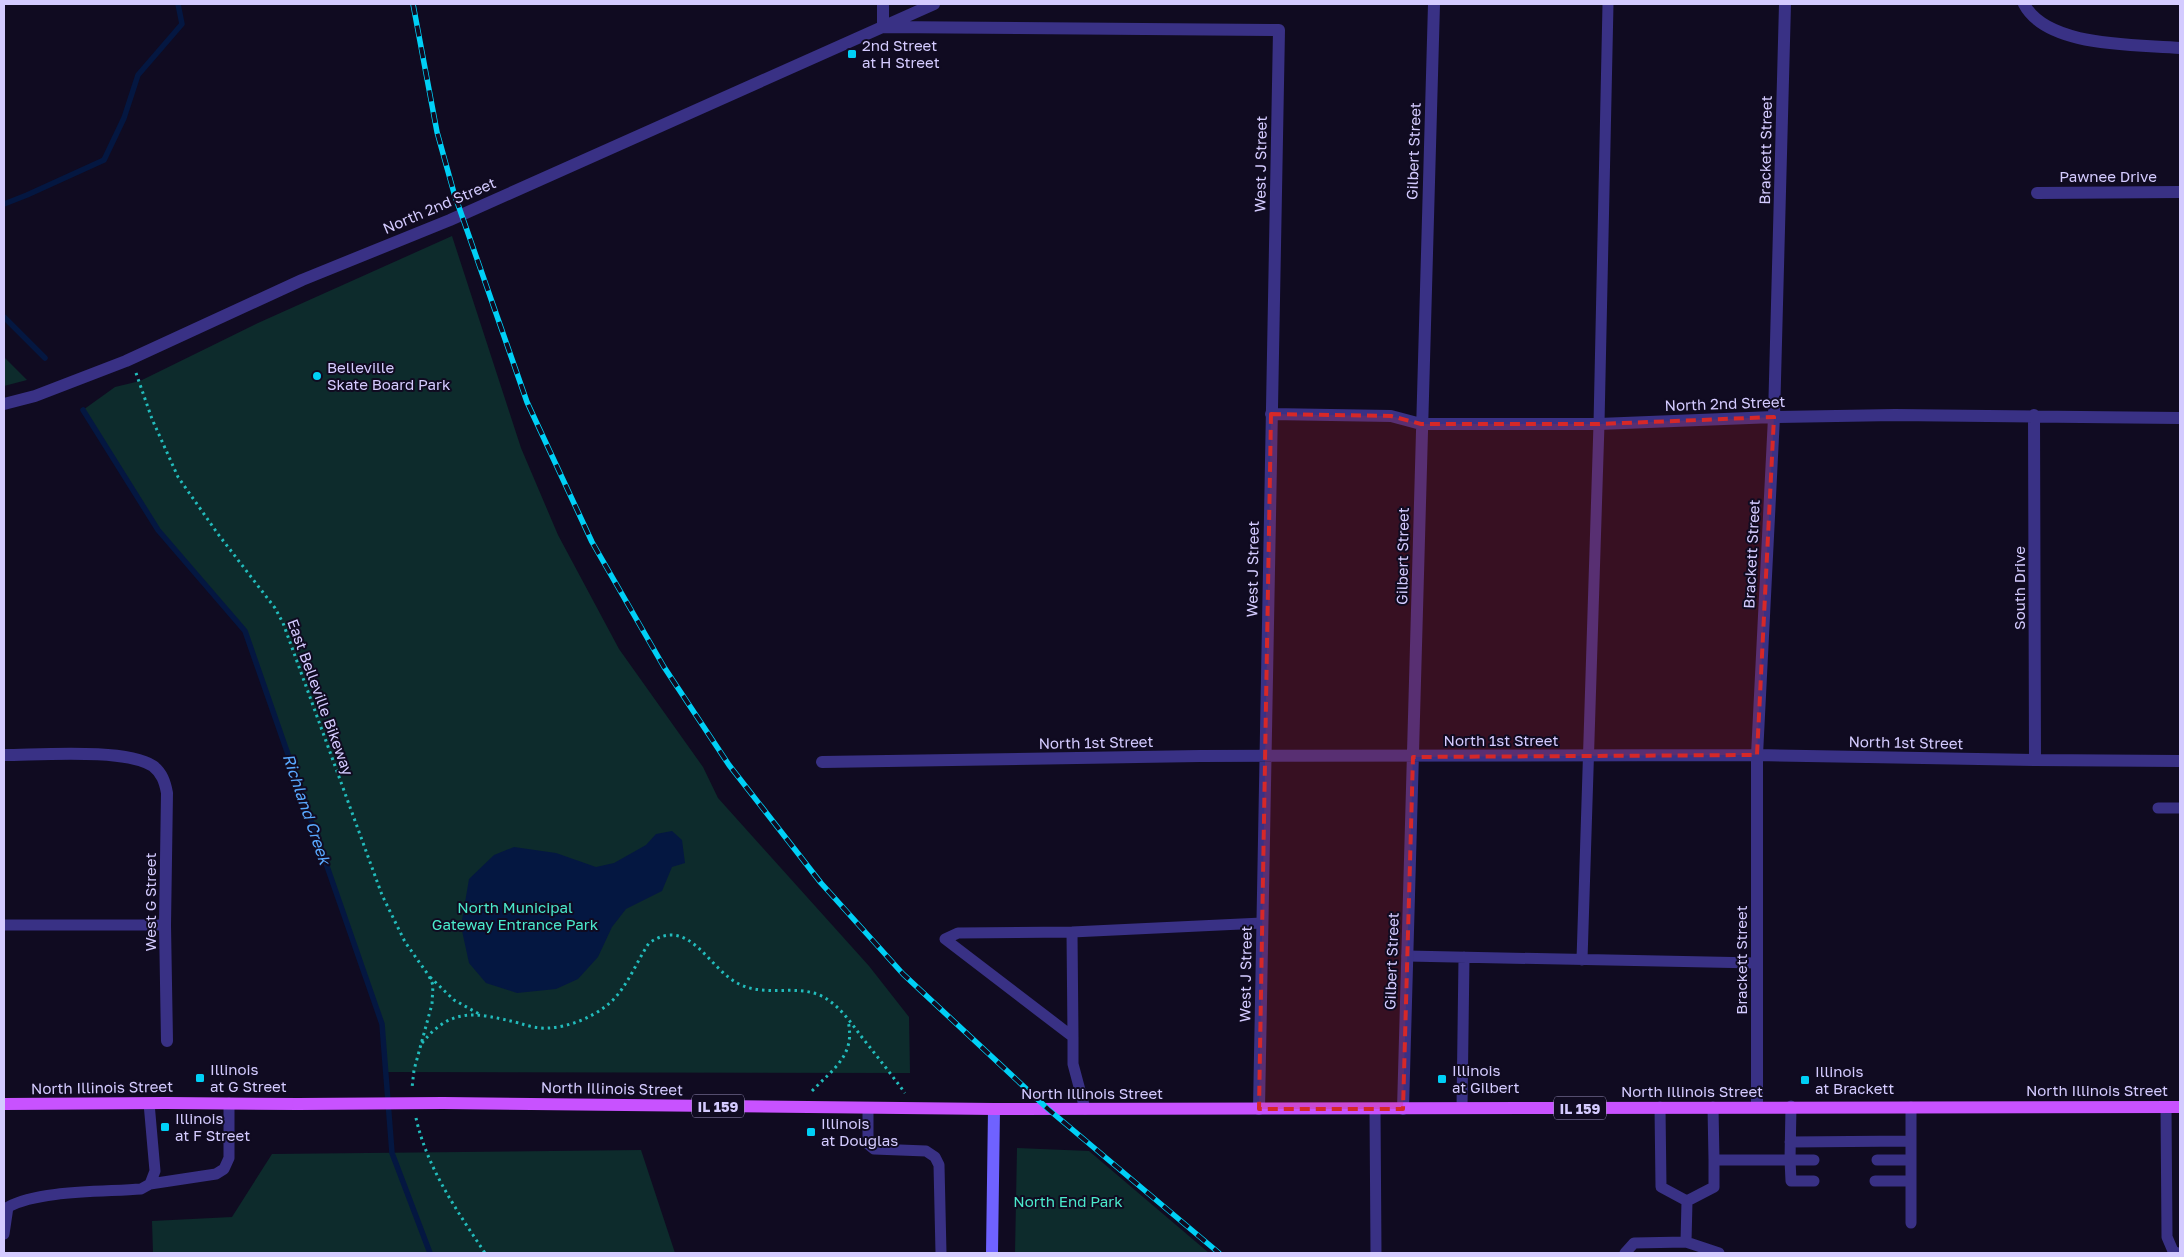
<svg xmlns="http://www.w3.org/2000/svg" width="2184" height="1257" viewBox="0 0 2184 1257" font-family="'Golos Text',sans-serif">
<rect width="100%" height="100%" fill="#100b21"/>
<path fill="#0d2b2c" d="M452,236l69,212 37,87 61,114 84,118 15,31 151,168 40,51 1,56 -525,-1 -3,-48 -137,-393 -87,-101 -75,-120 32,-23 25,-6 118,-58z
M4,357l23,23 -23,6z
M1017,1148l72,3 120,102h-194z
M641,1150l34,103h-522l-1,-32 80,-4 40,-63z"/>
<path fill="#041741" d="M672,831l10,9 3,23 -13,4 -10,24 -36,18 -14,18 -14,30 -20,22 -22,10 -39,4 -31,-10 -17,-20 -8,-37 8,-47 25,-24 20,-8 42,6 40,14 18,-4 32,-18 10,-11z"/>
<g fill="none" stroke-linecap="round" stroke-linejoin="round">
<path stroke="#041741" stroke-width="5.5" d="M4,204l23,-9 77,-35 20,-42 14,-43 44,-51 -4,-20
M4,317l41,41
M83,410l75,120 87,101 137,393 10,129 38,100"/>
<path stroke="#22bcbc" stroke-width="3" stroke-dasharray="2.5 4" stroke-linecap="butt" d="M136,373l16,46 26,58 40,57 57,74 8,15 99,272 23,47 24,34 4,9 -1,19 -18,66 -2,18
M430,977l24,23 27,15
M422,1043c30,-37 55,-30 97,-20 9,3 20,6 30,5 19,-1 42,-10 57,-22 20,-15 29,-42 43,-63 41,-28 59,26 90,41 30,15 65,-4 92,18 12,9 21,22 30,34 15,19 30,38 44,57
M812,1091c21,-22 44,-36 36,-70
M416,1118c11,50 41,93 69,135"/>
<path stroke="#393185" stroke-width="11" d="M2158,808h22
M4,925h161
M1072,932l1,105
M1407,956l350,7
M1582,960l17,-536 9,-420
M1660,1107l1,80 26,14 27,-14v-27
M1713,1107l1,53h76l1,-54
M1911,1107v116
M2166,1107l1,130 6,14 5,2
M868,1108v36l6,5 52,2 9,6 4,8 2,88
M1462,1108l2,-151
M1085,1109l-12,-45v-27l-128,-98 13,-6 114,-1 190,-9
M1375,1109l1,144
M1790,1142l121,-1
M1814,1160h-24l1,21h23
M1877,1160h34
M1875,1181h36
M150,1184l66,-10 8,-5 5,-11v-55
M4,1234l4,-27c31,-17 96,-15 133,-18l9,-5 5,-13 -6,-68
M1686,1242l33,11
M1625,1253l9,-10 52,-1 1,-41"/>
<path stroke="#393185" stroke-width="12" d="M883,4v23
M2024,4c23,44 112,40 156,44
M883,27l396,3 -20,1079
M2037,193l143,-1
M4,404l31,-8 91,-35 176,-81 148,-60 484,-216
M1271,414l120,2 30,8h178l175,-7 121,-2 285,3
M2034,415l1,345
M4,755c35,0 121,-7 149,11 9,7 12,16 14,27l-2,132 2,116
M822,762l378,-6 557,-1 278,5 145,1
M1757,1107v-352l17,-338 11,-413
M1403,1109l31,-1105"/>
<path stroke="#6f62ff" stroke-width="12" d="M992,1253l2,-144"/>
<path stroke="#c852ff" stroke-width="12" d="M443,1103l551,6 1186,-2
M4,1104l162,-1 132,1"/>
<defs>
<path id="rail" d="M413,4l24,128 17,61 73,209 65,140 72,125 65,98 92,118 82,91 145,135 171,144"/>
</defs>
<use href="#rail" stroke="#00d0f6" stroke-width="5.5"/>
<use href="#rail" stroke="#100b21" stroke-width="4" stroke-dasharray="11" stroke-linecap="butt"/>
<path stroke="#c852ff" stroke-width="12" d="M298,1104l145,-1"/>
</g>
<path fill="#d62828" fill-opacity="0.2" stroke="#d62828" stroke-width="4" stroke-dasharray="10 6" stroke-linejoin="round" d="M1271,414l120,2 30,8h178l175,-7 -17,338 -344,2 -10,352h-144z"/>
<g fill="#00d0f6" stroke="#100b21" stroke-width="2">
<rect x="847" y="49" width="10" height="10" rx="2.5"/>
<circle cx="317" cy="376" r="5"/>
<rect x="195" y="1073" width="10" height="10" rx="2.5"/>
<rect x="1437" y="1074" width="10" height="10" rx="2.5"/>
<rect x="1800" y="1075" width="10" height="10" rx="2.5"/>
<rect x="160" y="1122" width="10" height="10" rx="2.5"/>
<rect x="806" y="1127" width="10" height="10" rx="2.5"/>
</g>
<g text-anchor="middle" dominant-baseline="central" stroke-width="4" stroke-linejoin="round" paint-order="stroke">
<g fill="#100b21" stroke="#9991bc" stroke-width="1">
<rect x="692" y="1094.5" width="52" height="23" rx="4"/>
<rect x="1554" y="1096.5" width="52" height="23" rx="4"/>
</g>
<g font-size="14" font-weight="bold" fill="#d4cbff">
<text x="718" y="1106">IL 159</text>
<text x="1580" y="1108">IL 159</text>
</g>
<g font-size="15" fill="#d4cbff" stroke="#100b21" text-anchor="start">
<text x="862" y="45">2nd Street<tspan x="862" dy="17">at H Street</tspan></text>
<text x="327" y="367">Belleville<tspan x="327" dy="17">Skate Board Park</tspan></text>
<text x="210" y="1069">Illinois<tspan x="210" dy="17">at G Street</tspan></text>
<text x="1452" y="1070">Illinois<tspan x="1452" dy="17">at Gilbert</tspan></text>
<text x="1815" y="1071">Illinois<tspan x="1815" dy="17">at Brackett</tspan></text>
<text x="175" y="1118">Illinois<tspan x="175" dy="17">at F Street</tspan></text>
<text x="821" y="1123">Illinois<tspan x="821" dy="17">at Douglas</tspan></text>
</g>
<g font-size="15" fill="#d4cbff" stroke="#100b21">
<text transform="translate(1765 150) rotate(-89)">Brackett Street</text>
<text transform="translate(1413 151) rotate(-88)">Gilbert Street</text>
<text transform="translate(1260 164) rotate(-89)">West J Street</text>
<text x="2108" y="176">Pawnee Drive</text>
<text transform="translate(439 205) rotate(-23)">North 2nd Street</text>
<text transform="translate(1725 403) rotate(-2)">North 2nd Street</text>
<text transform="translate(1751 554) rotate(-87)">Brackett Street</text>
<text transform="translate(1402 556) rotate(-89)">Gilbert Street</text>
<text transform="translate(1252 569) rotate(-89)">West J Street</text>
<text transform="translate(2019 588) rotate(-90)">South Drive</text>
<text transform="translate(321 697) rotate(70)">East Belleville Bikeway</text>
<text x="1501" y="740">North 1st Street</text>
<text transform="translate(1096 742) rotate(-1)">North 1st Street</text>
<text transform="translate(1906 742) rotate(1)">North 1st Street</text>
<text transform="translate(150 902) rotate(-90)">West G Street</text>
<text transform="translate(1741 960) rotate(-90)">Brackett Street</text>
<text transform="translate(1391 961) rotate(-88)">Gilbert Street</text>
<text transform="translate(1245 974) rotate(-89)">West J Street</text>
<text transform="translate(102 1087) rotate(-1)">North Illinois Street</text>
<text transform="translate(612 1088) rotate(1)">North Illinois Street</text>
<text x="2097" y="1090">North Illinois Street</text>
<text x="1692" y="1091">North Illinois Street</text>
<text x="1092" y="1093">North Illinois Street</text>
</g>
<g font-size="15" fill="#4beacc" stroke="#100b21">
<text x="515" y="907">North Municipal<tspan x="515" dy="17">Gateway Entrance Park</tspan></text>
<text x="1068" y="1201">North End Park</text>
</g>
<g font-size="16" font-style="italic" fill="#59a9ff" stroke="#100b21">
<text transform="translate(307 809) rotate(71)">Richland Creek</text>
</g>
</g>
<rect width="2184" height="1257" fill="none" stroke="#d4cbff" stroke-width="10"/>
</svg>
